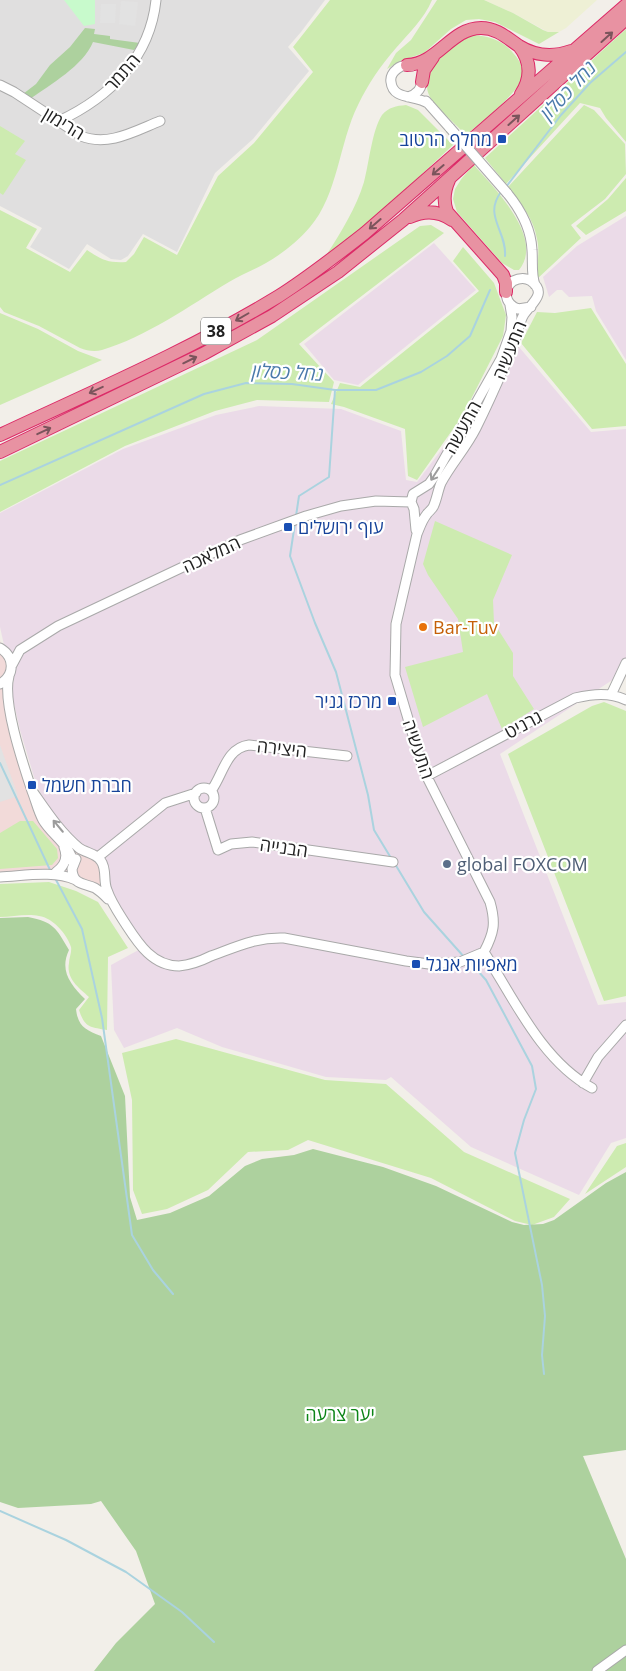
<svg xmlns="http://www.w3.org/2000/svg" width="626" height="1671" viewBox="0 0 626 1671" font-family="'Open Sans','Noto Sans Hebrew',sans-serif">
<rect width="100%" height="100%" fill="#f2efe9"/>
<path fill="#e0dfdf" d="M0,0h325l-24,32 -13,15 21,24 -56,68 -38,34 -38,79 -34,-18 -15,22 -7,4 -10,-1 -24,-15 -18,25 -39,-22 12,-19 -42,-22z"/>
<path fill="#f2dad9" d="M0,640l1,5 13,18 -4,31 9,42 11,38 11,26 59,58 5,20 -6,7 -15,3 -15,-5 -21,-4 -48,3z"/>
<path fill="#ebdbe8" d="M626,216v144l-30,-49 -4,-15 -23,1 -7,-7h-5l-8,7 -6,-20 34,-31z
M434,243l42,47 -118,95 -24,-5 -30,-36z
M519,347l72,85 35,-3v242l-126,83 98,251 28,-3v136l-15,5 -32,52 -108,-48 -80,-70 -5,3 -60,-3 -104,-30 -45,-19 -53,20 -10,-18 -3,-65 33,-18 -35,-61 -6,-27 -18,-11 -22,-19 -17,-22 -12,-30 -14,-47 -8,-35 4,-35 -12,-15 -4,-18v-114l123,-64 93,-34 43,-9 82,3 60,22 5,49 11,2z"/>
<path fill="#eef0d5" d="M484,0h113l-31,28 -7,4h-11l-35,-19z"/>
<path fill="#cdebb0" d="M330,0h102c-8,19 -23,33 -36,48 -15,17 -28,36 -38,57 -19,38 -20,90 -48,122 -12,14 -28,27 -44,36 -12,7 -25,12 -37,19 -40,24 -83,55 -127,68 -7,2 -15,1 -22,-2l-41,-22 -35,-14 -4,-5v-97l37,19 -11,19 44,24 17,-22c15,10 21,13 39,12l8,-8 10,-17 33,18 41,-79 36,-33 59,-71 -20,-25z
M437,0h47l29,13 30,17 5,2h11l-20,12 -44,-22 -16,-3 -13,1 -15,9 -27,24 -24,8 -13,8 9,-16 15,-13z
M626,29v113l-20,-24 -6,-10 -20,-5 -74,81 -21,-26z
M473,35c15,1 30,5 40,18 6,6 11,15 9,24 -4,17 -42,46 -56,58 -8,-9 -32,-29 -37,-40 -11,-24 25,-52 44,-60z
M406,105l12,5 35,35 -81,76 -45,33c14,-22 29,-46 37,-72 5,-18 8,-52 18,-67 7,-8 14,-9 24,-10z
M584,105l10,5 31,34 1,30 -21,25 -34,26 10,13 -44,41c0,-13 3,-28 0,-40 -3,-20 -17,-37 -29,-52z
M0,126l25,15 -10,13 11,6 -23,35 -3,-2z
M474,165c20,23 71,73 45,105h-5l-12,-7 -45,-51 -4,-13 2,-10 7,-11z
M626,178v33l-40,24 -10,-9 32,-27z
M431,225l13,8 -145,111 35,38 -5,20 -72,-2 -42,11 -90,35 -125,66v-51l257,-121 163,-114z
M463,247l31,36 12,32 -3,21 -40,79 -46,65 -9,-4 -3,-47 -61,-22 -13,-3 9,-21 20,4 119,-96 -26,-30z
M591,308l35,56v62l-34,3 -71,-86 16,-31 18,1z
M0,313l38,16 40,22 24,9 -102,45z
M435,521l77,34 -19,45 1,23 19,30v23l21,33 -32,20 -15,-35 -64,33 -18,-60 58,-15 -5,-33 -30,-44 -5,-11z
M604,702l22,9v285l-22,5 -96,-247 84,-48z
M20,821h13l24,28 1,9 -6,7 -52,4v-36z
M49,882l27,9 22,11 30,46 -20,9 -1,73c-17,-3 -22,-2 -28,-20l10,-13c-10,-9 -23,-18 -20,-34 0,-5 3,-11 2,-16 -4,-13 -18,-29 -32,-31 -12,-3 -27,1 -39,1v-33z
M176,1039l149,41 61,4 78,68 106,47 -16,18 -22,8 -17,-4 -84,-43 -123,-38 -20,10 -40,2 -40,38 -41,19 -25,5 -9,-24 -1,-90 -10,-47z
M626,1143v24l-41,27 32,-48z"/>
<path fill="#add19e" d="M85,28l10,1 -1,5 16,2v3l30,4 -6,7 -41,-8c-10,24 -42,42 -63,57l-7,-5 13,-10 14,-19 20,-18z
M28,917c26,5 28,11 41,33 -10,21 2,35 16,49l-9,10c2,18 10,21 25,27l24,60 5,101 7,23 33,-7 39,-17 36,-30 17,-7 32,-4 19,-6 70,18 53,19 76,36 12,3 19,-1 11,-4 52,-37 20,-11v278l-43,6 43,103v112h-532l22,-28 39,-39 -19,-53 -35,-50 -10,3 -73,4 -18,-6v-584z"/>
<path fill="#c8facc" d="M64,0h31v24l-11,2z"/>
<path fill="#e2e2e2" d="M121,1l17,1 -3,24 -16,-2z
M101,4h15l-1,19h-15z
M0,745l18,51 -18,6z"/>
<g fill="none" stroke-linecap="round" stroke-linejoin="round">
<path stroke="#aad3df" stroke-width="2" d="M506,187l55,-72 29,-32 36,-31
M501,192c-18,24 6,39 4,64
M0,485l204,-91 42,-11 46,1 43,6h41l45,-18 26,-16 23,-20 20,-46
M296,516l3,-20 30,-19 6,-87
M295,523l-5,33 25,67 21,49 32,123 6,35 17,28
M0,763l51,109
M395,864l29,48 41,46
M55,878l27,51 20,89 30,217 21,35 20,24
M469,961l17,19 46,86 4,23 -12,31 -9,33 27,132 3,31 -3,39 2,19
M0,1511l66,29 60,32 56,40 32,30"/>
<defs>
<path id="minor" d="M412,66c-6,-1 -11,-1 -15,3 -4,3 -7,8 -6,13 2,19 25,12 38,22
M0,85l14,7 67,44c27,11 54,-5 79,-15
M408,97c10,-3 15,-10 14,-20
M426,101l24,27
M59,121c51,-24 91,-63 97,-121
M507,193c14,17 24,35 25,57 1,12 -1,24 3,35
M416,530l-2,-21 -3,-7 2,-8 16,-10 5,-7 67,-118 10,-28 1,-14 -2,-12
M0,648c15,9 15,27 0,36
M12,665l8,-15 38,-24 182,-86 66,-24 35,-10 35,-5 35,1
M9,676c-7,26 14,88 23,115 4,10 6,20 11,29 8,14 28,26 30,43
M611,695l15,-32
M427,776l148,-78c18,-4 34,-6 51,2
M194 798a10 10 0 1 1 20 0a10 10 0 1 1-20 0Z
M211,791c12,-16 15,-43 38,-46l98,11
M33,792c14,20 27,40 46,56 7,5 17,5 22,13 6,8 2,20 6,29 4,12 11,22 18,33 13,20 27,43 54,43 11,-1 22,-5 32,-10 25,-9 45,-19 73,-18l122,23 23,3 31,-2 24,-10
M205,808l13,42 13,-6 21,-2 141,20
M98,857l67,-54 31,-10
M76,859l-4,10c1,16 12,14 23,19 5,3 9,7 13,11
M56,872c9,-6 12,-15 8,-25
M0,877c24,-1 53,-7 76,3
M484,952c10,-19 12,-29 6,-50l-67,-133 -28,-94 1,-51 21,-90c3,-7 5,-14 10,-20 2,-3 6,-5 7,-9 3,-7 4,-15 7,-22 10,-19 25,-35 35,-55 14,-28 27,-58 39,-87 3,-8 4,-18 8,-25 6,-11 26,-22 8,-35 -6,-4 -12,-3 -18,0 -11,9 -8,23 5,28l13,-2
M484,952c30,47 58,109 108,136
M583,1083l15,-26 28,-32
M597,1671l29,-21"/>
<path id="highway" d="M519,46c12,15 13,31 2,48
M407,65c31,-1 44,-37 74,-37 16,0 26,10 38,18 16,10 35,11 52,5
M422,82l2,-12 9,-13
M449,180c-5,11 -6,21 -2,32l56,63 3,8v9
M410,217c15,-7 29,-6 42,3
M0,435c94,-44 190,-85 279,-139 30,-19 58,-41 86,-63l261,-228
M0,452l203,-98 69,-38 66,-44 65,-52 223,-201"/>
</defs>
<use href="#minor" stroke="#a9a9a9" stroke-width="11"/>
<use href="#highway" stroke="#dc2a67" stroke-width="14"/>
<use href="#minor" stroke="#fff" stroke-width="9"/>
<use href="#highway" stroke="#e892a2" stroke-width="12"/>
<defs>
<path id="minor-bridge" d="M450,128l57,65"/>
</defs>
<use href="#minor-bridge" stroke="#a9a9a9" stroke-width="11" stroke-linecap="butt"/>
<use href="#minor-bridge" stroke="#fff" stroke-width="9"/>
</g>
<defs><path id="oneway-shaft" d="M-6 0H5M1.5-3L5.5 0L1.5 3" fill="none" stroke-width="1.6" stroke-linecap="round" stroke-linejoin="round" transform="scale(1.25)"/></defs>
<g stroke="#7b545c">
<use href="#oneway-shaft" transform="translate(607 37) rotate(-42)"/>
<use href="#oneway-shaft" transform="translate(514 120) rotate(-42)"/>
<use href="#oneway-shaft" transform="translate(438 170) rotate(139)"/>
<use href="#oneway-shaft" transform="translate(375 224) rotate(139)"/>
<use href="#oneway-shaft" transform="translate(242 317) rotate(150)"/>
<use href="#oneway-shaft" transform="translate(190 360) rotate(-26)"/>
<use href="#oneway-shaft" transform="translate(96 390) rotate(155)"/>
<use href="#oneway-shaft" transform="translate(44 431) rotate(-25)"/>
</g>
<g stroke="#9c9c9c">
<use href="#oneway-shaft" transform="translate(435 474) rotate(123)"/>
<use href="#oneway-shaft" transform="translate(58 826) rotate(-130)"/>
</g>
<g fill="#1a4fb4" stroke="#fff" stroke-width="2">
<rect x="497" y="134" width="10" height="10" rx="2.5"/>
<rect x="283" y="522" width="10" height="10" rx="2.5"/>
<rect x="387" y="696" width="10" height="10" rx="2.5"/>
<rect x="27" y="780" width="10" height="10" rx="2.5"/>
<rect x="411" y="959" width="10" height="10" rx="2.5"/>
</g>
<circle fill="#e8710a" stroke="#fff" stroke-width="2" cx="423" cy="627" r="5"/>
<circle fill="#5c6f8a" stroke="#fff" stroke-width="2" cx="447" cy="864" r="5"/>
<g text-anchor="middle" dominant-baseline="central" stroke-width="4.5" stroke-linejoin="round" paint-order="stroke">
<rect fill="#fff" stroke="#646464" stroke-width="1" x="201" y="317.5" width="30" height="27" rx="4"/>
<g font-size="16" font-weight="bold" fill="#222">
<text x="216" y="331">38</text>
</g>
<g font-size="18" fill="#222" stroke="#fff">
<text transform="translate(122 72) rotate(-49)">התמר</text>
<text transform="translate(64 123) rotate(31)">הרימון</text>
<text transform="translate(509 350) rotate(-68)">התעשיה</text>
<text transform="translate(462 427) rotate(-61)">התעשה</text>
<text transform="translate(211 554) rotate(-25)">המלאכה</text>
<text transform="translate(523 724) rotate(-28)">גרניט</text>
<text transform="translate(282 748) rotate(6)">היצירה</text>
<text transform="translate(419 749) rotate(71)">התעשיה</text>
<text transform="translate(284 847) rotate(8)">הבנייה</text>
</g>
<g font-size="18" fill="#164399" stroke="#fff" text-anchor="start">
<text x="492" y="139" text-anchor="end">מחלף הרטוב</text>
<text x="298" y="527">עוף ירושלים</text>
<text x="382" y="701" text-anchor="end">מרכז גניר</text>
<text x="42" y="785">חברת חשמל</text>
<text x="426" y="964">מאפיות אנגל</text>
</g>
<g font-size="18" fill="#c56008" stroke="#fff" text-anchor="start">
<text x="433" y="627">Bar-Tuv</text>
</g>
<g font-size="18" fill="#4e5e75" stroke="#fff" text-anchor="start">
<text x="457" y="864">global FOXCOM</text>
</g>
<g font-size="18" fill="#0c8416" stroke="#fff">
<text x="340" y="1414">יער צרעה</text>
</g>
<g font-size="19" font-style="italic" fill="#4a7aab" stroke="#fff">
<text transform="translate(568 90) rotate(-47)">נחל כסלון</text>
<text transform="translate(288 372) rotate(3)">נחל כסלון</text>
</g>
</g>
</svg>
